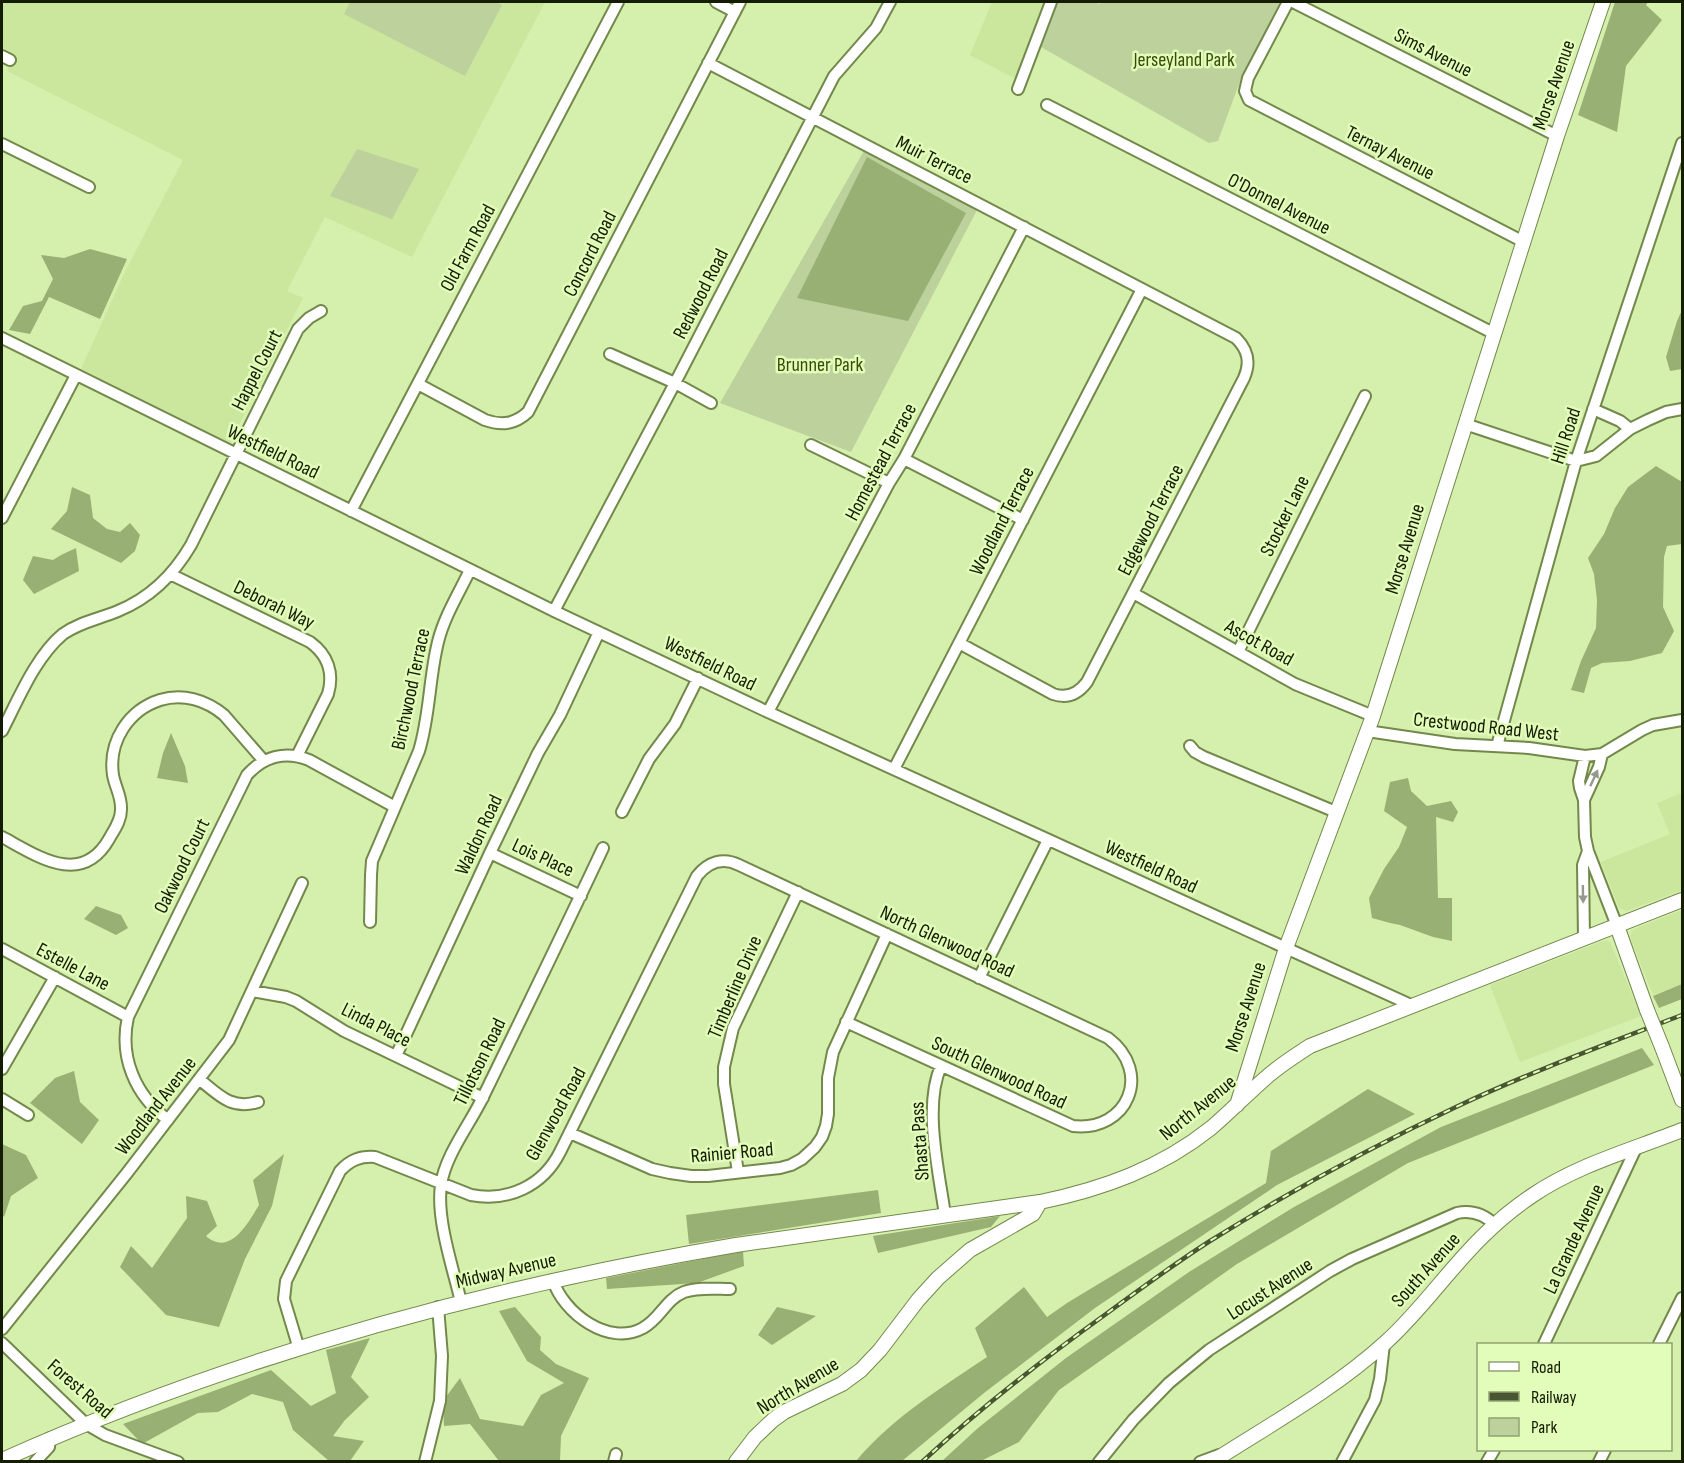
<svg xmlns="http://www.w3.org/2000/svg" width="1684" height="1463" viewBox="0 0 1684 1463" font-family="'Sofia Sans Condensed',sans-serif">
<rect width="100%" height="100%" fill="#d5efac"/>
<path fill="#cae79d" d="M2,2h543l-133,255 -87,-40 -38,74 16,7 -73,145 -149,-74 42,-93 60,-116 -176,-89 7,-17 -12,-7z
M992,2h66l-31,83 -57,-30z
M1682,793v97l-55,21 -8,-3 -18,-46 69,-28 -13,-31z
M1682,910v74l-29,11 -23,-58 2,-7z
M1606,940l4,2 31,74 -121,46 -30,-77z"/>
<path fill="#bcd19c" d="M350,2h146l6,3 -37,71 -121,-62z
M1058,2h35l7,2 1,-2h179l-37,71 -25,68 -9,2 -168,-96z
M357,149l62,20 -27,50 -62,-23z
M865,149l113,59 -127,244 -131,-49z"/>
<path fill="#99b074" d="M1615,2h33l-2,3 16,15 -36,46 -9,66 -39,-17z
M867,157l99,56 -58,108 -111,-23z
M90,249l37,10 -27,60 -51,-22 -19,37 -21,-4 14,-24 19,-5 11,-22 -12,-24 23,3z
M1682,310v59l-12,2 -4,-14 11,-36z
M1656,466l26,16v62l-15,2 -3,11 -1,50 11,24 -12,22 -32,8 -28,2 -11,5 -7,25 -13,-3 10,-29 15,-33 1,-28 -3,-26 -6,-16 16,-24 11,-26 13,-21z
M72,487l18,8 3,23 14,11 13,3 10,-9 10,12 -5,16 -14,12 -70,-34 16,-18z
M76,548l3,23 -45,23 -11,-14 10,-24 20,4 8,-5z
M171,733l14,33 3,17 -31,-5 6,-25z
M1408,778l3,13 16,15 24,-5 7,11 -5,10 -17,-5 2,81h14v43l-19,-4 -33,-12 -10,-2 -18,-5 -3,-20 15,-29 15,-22 8,-20 -23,-16 6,-29z
M96,906l25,9 7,13 -12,7 -32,-16z
M1682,984v15l-23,9 -6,-12z
M1642,1048l12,17 -246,98 -171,101 -178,126 -40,52 -38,19h-39l36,-33 88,-70 123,-86 105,-65 147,-80z
M74,1071l6,31 19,18 -17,24 -52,-41 25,-25z
M1368,1089l47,25 -138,71 -182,123 -111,85 -82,68h-46c36,-43 85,-73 131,-104l-12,-29 49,-41 23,30 20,-14 199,-120 5,-32z
M2,1144l24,11 12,23 -27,18 -7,21 -2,-2z
M284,1154l-12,52 -27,53 -26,68 -53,-12 -46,-48 11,-21 21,22 35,-50 -1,-22 21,5 10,25 -11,10c24,21 42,-13 53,-31l-6,-25z
M878,1190l3,23 -192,31 -3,-29z
M1000,1216l-9,11 -113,26 -5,-17z
M743,1251l1,15 -47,17 -90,6 -1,-11z
M515,1307l26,30 -1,13 16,14 33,14 -28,58 -1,25h-61l-29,-37 -26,2 -1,-25 17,-23 20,41 43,7 18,-31 23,-12 -37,-22 -28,-50z
M777,1307l39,9 -44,29 -14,-10z
M370,1338l-19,39 18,20 -24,23 -12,16 31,5 -14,20h-21l-36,-31 -10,-28 -31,-8 -34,18 -20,1 -56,31 -19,-20 148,-54 40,36 25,-13 -10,-43z"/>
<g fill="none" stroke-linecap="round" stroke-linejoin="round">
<defs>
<path id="street" d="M716,2l19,10
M1288,2l-40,76 -3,13 4,9 275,142
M1293,2l264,134
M2,56l8,4
M708,63l528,275c12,12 15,24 8,40l-157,304c-9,12 -20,17 -34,12l-94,-51
M1018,89l33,-87
M1047,105l448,229
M2,144l87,43
M2,338l552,273 214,101 643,293
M610,354l65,29 36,20
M418,384l67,36c17,6 30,4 43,-8l212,-410
M1593,409l27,12 10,8
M1465,424l111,37 20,-5 34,-27 18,-9 18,-8 16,-3
M811,445l78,38
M904,459l119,61
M351,511l267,-509
M2,518l74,-143
M170,574l140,68c18,13 24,31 18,52l-31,62
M1133,593l162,91 78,32
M554,611l121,-228 159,-307 42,-48 14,-26
M1238,652l127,-256
M768,712l121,-229 15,-24 120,-232
M2,731c16,-31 34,-75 61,-97 17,-12 36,-15 55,-23 32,-13 56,-37 73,-66l107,-216 11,-11 12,-7
M1367,731l88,13 74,4 56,8 17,-2 40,-24 11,-5 29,-5
M1190,746l5,6 9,5 132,55
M1497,746l79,-285 106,-318
M1585,756l-6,25 1,7 4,12 1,37 3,14 29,75
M894,769l248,-480
M1584,800l15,-33 3,-13
M622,812l27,-53 26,-35 23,-46
M2,837c34,18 79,51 107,2 5,-9 12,-18 12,-29 1,-13 -6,-23 -8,-35 -5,-34 16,-65 47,-75 23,-7 46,0 64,15l40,46
M490,853l91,43
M370,922l1,-47 1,-14 47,-110c11,-36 10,-73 19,-109 6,-25 21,-49 32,-72
M1584,939l-1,-74 5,-14
M2,949l126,68
M979,978l69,-138
M252,991l34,6 10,4 48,30 139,67
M396,1056l94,-203 48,-100 22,-38 39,-83
M941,1066c-18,40 -2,106 4,149
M2,1069l53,-92
M199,1079c20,16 32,31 59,23
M2,1099l26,16
M168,1120c-33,-25 -49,-63 -40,-103l119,-242c16,-18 38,-25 62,-15l86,47
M570,1133l82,36 18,4 21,3h17l72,-8 11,-3 11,-6 13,-12 7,-10 4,-11 2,-12v-36l5,-26 54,-118
M738,1172l-14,-88v-17l9,-39 65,-136
M553,1280c10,33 56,67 90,48 17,-9 23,-29 41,-36 14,-5 32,-3 46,-3
M461,1302c-8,-34 -25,-83 -20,-117 4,-30 30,-62 43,-90 40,-82 80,-164 119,-247
M2,1329l125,-156 102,-133 73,-157
M2,1343l84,81 19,11 73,27
M1544,1344l92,-196
M1659,1344l23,-46
M299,1349l-15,-50 2,-18 54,-110c10,-11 20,-15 35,-14l96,38c37,7 72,-9 89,-43l137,-276c11,-14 26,-19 42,-11l369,173c45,34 20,94 -35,88l-227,-104
M35,1462l14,-15 1,-9
M425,1462l15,-61 2,-45 -4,-49
M614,1462l2,-8
M1099,1462l34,-42 36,-37 40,-33 121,-79 22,-12 105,-46c15,-3 27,1 38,12
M1200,1462l19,-7
M1342,1462l33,-62 5,-21 4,-35
M1487,1462l7,-12
M1599,1462l6,-12"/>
<path id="secondary" d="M1617,926l30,84
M1662,1047l20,53
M1237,1105l49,-157 87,-232 184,-580 46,-134
M2,1460c234,-105 482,-172 734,-215l304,-43c63,-13 121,-34 171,-74 20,-17 38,-36 58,-53 13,-11 27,-20 41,-29l372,-146
M736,1462l19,-25 18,-17 11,-8 58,-28 19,-14 19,-20 38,-50 20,-22 32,-28 63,-36 7,-12
M1212,1462c59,-38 121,-72 173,-119 36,-32 63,-73 98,-107 15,-15 32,-29 50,-41 44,-30 99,-45 149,-65"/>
</defs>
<use href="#street" stroke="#72894b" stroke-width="14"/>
<use href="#secondary" stroke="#72894b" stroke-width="16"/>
<use href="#street" stroke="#fff" stroke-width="10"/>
<use href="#secondary" stroke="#fff" stroke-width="14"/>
<defs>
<path id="rail" d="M922,1462c58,-54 120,-102 184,-148 34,-25 68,-50 104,-73 79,-49 161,-94 246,-134 74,-35 151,-63 226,-92"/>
</defs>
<use href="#rail" stroke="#495632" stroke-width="4.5"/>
<use href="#rail" stroke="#e2fcb9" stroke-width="2" stroke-dasharray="7" stroke-linecap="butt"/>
<defs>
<path id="secondary-bridge" d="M1647,1010l15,37"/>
</defs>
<use href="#secondary-bridge" stroke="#72894b" stroke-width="16" stroke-linecap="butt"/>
<use href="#secondary-bridge" stroke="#fff" stroke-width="14"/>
</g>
<defs><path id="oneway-solid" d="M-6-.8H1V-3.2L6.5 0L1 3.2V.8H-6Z" transform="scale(1.5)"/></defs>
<g fill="#95998e">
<use href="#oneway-solid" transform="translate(1594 778) rotate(-65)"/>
<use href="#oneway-solid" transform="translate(1583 894) rotate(89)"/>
</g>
<g text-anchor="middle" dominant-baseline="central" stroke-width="5" stroke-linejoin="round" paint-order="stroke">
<g font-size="20" fill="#141c04" stroke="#e2fcb9">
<text transform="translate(1433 53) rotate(27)">Sims Avenue</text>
<text transform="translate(1554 85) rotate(-71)">Morse Avenue</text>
<text transform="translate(1390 153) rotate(27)">Ternay Avenue</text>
<text transform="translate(934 160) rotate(27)">Muir Terrace</text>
<text transform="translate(1279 204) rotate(27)">O'Donnel Avenue</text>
<text transform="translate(468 248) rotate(-62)">Old Farm Road</text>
<text transform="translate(590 254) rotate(-63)">Concord Road</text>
<text transform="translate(701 294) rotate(-63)">Redwood Road</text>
<text transform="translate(257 370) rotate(-63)">Happel Court</text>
<text transform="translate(1566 436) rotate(-72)">Hill Road</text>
<text transform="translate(273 452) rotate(26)">Westfield Road</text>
<text transform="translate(881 462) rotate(-62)">Homestead Terrace</text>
<text transform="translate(1285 516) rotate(-64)">Stocker Lane</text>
<text transform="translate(1151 520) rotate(-63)">Edgewood Terrace</text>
<text transform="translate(1002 521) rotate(-63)">Woodland Terrace</text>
<text transform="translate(1405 549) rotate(-73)">Morse Avenue</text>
<text transform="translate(274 605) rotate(26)">Deborah Way</text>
<text transform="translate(1259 643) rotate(29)">Ascot Road</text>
<text transform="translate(710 664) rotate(26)">Westfield Road</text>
<text transform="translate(411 689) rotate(-78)">Birchwood Terrace</text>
<text transform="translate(1486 727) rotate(6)">Crestwood Road West</text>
<text transform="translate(479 835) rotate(-65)">Waldon Road</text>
<text transform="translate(543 858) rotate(25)">Lois Place</text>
<text transform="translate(182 866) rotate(-64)">Oakwood Court</text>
<text transform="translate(1151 867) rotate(25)">Westfield Road</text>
<text transform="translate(947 942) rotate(25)">North Glenwood Road</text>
<text transform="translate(73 967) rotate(28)">Estelle Lane</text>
<text transform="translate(735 987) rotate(-67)">Timberline Drive</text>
<text transform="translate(1246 1007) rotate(-72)">Morse Avenue</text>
<text transform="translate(376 1025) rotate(27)">Linda Place</text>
<text transform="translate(480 1062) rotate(-64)">Tillotson Road</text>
<text transform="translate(999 1073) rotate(25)">South Glenwood Road</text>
<text transform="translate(156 1106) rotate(-52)">Woodland Avenue</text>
<text transform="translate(1198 1108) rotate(-39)">North Avenue</text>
<text transform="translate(556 1114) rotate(-61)">Glenwood Road</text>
<text transform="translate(920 1141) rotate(-94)">Shasta Pass</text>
<text transform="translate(732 1153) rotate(-5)">Rainier Road</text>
<text transform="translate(1574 1239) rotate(-65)">La Grande Avenue</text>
<text transform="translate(1426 1270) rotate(-48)">South Avenue</text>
<text transform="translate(506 1271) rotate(-13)">Midway Avenue</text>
<text transform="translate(1270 1289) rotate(-33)">Locust Avenue</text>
<text transform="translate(798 1386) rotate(-31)">North Avenue</text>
<text transform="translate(80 1389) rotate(41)">Forest Road</text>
</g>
<g font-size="20" fill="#374b05" stroke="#e2fcb9">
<text x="1184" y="60">Jerseyland Park</text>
<text x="820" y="365">Brunner Park</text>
</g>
</g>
<rect width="1684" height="1463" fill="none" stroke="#141c04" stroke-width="6"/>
<rect x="1477" y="1343" width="195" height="108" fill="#e2fcb9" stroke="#90a271" stroke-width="1.5"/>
<rect x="1489" y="1362" width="30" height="9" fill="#ffffff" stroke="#90a271" stroke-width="1.5"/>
<text x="1531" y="1373" font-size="18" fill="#141c04">Road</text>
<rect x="1489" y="1392" width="30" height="9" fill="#495632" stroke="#90a271" stroke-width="1.5"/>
<text x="1531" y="1403" font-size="18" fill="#141c04">Railway</text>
<rect x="1489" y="1418" width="30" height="18" fill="#bcd19c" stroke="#90a271" stroke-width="1.5"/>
<text x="1531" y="1433" font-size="18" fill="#141c04">Park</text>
</svg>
